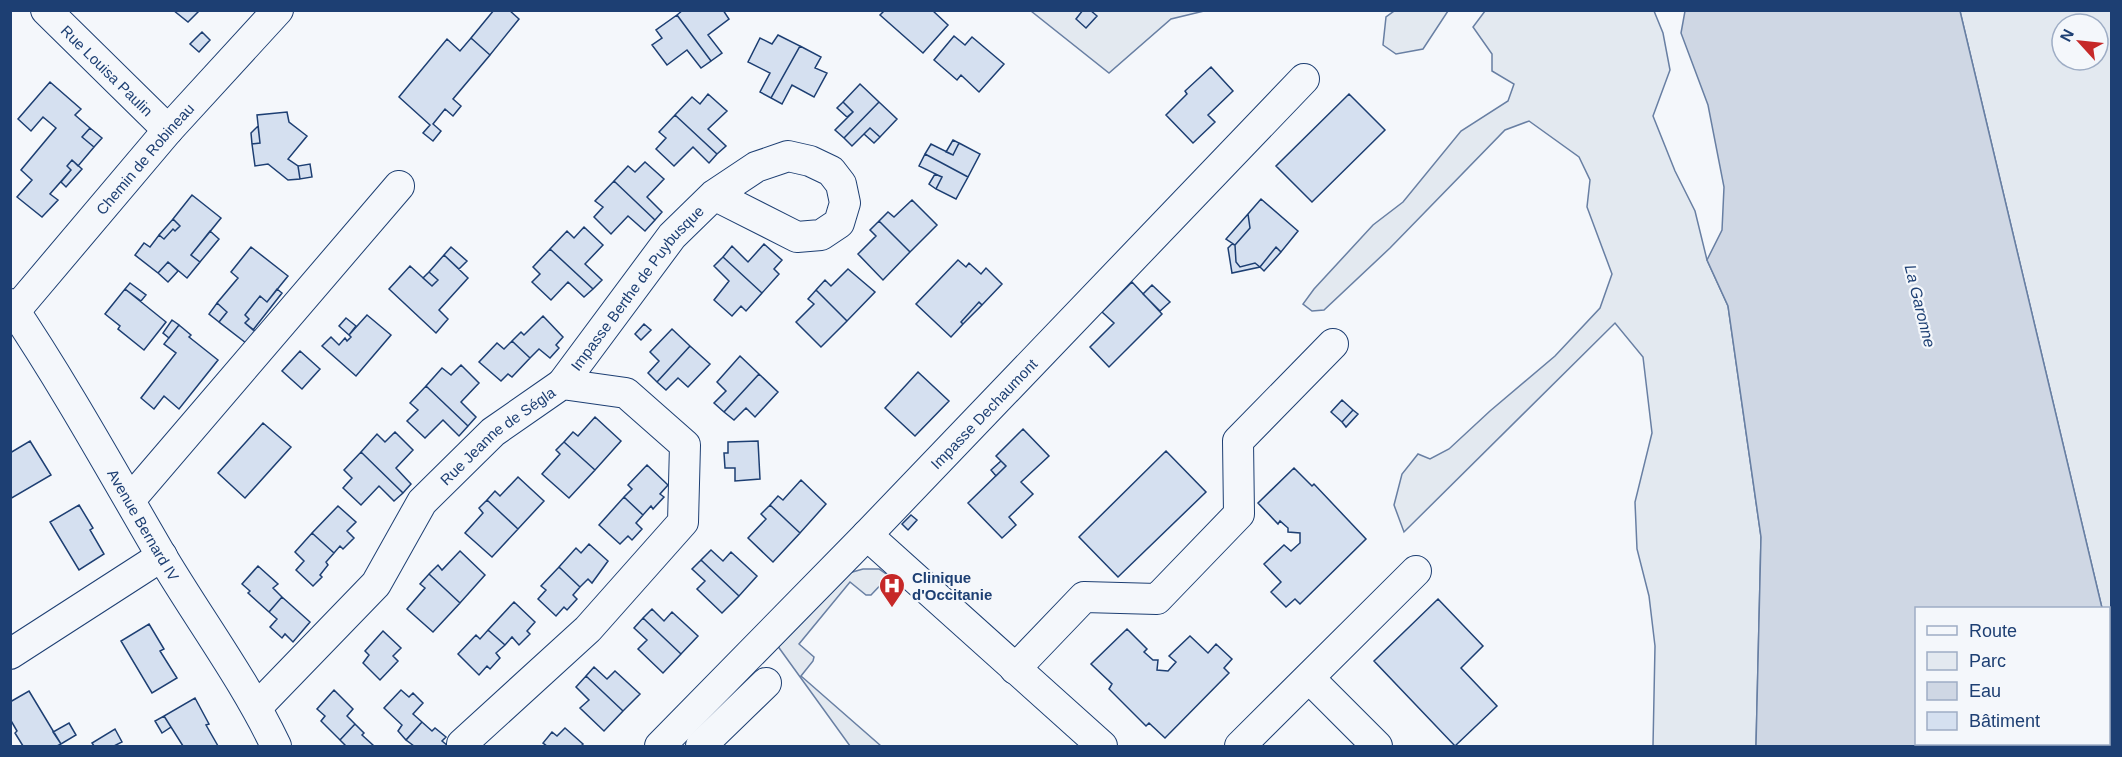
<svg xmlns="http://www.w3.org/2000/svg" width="2122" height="757" viewBox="0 0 2122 757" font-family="Helvetica,sans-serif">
<rect width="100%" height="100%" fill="#f4f7fb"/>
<path fill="#e3e9f0" stroke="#687fa3" stroke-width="1.5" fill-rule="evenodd" d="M1031,11h173l-33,8 -62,54z
M1394,11v-1l54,1 -25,38 -27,5 -13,-9 3,-28z
M1485,11h169l9,22 7,37 -17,46 22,55 20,40 12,49 21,46 33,231 -5,209h-103l2,-100 -6,-50 -12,-47 -2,-47 17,-69 -9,-76 -28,-34 -211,209 -10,-27 8,-31 16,-20 12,5 19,-10 41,-38 65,-55 45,-48 12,-34 -25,-67 3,-27 -11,-23 -50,-36 -24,9 -115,118 -66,62 -12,1 -9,-7 11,-15 59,-64 30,-23 58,-71 47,-30 6,-17 -22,-13v-17l-19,-27z
M1960,11h151v639l-2,-12 -1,-30h-6zM2062,24h36v36h-36z
M863,569h16l10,7 -18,19h-5l-16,-13 -51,62 15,13 -1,4 -12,15 80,70h-31l-73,-101 72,-72z"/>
<path fill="#cfd7e4" stroke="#687fa3" stroke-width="1.5" d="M1685,11h275l142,597h-186v136h192l1,-106 3,12 -1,96h-355l5,-209 -33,-231 -21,-46 15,-30 2,-43 -16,-82 -27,-72z"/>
<path fill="#d5e0f0" stroke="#1d3f73" stroke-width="1.5" d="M173,10h27l-12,12z
M494,10h15l10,9 -29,36 -19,-17z
M683,10h40l6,9 -21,16 14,18 -11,8 -34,-46z
M885,10h47l16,15 -25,28 -43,-38z
M1083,10h7l7,6 -11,12 -10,-9z
M677,15l34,46 -10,7 -14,-18 -20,15 -15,-20 10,-7 -6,-8z
M202,32l8,8 -11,12 -9,-8z
M778,35l22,11 -29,52 -11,-6 10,-19 -22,-11 12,-24 12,6z
M954,36l11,9 7,-8 32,27 -25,28 -18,-17 -4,5 -23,-20z
M471,38l19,17 -37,44 8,7 -8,10 -8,-7 -12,15 8,7 -8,10 -10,-8 7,-8 -31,-28 48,-58 13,12z
M800,46l21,11 -6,11 12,5 -13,24 -22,-12 -10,19 -11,-6z
M1211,67l22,24 -25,24 7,7 -22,21 -27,-28 21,-21 -2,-3z
M50,82l31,27 -6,6 15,13 -8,9 12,10 -16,19 -6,-6 -5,6 4,4 -21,24 8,6 -16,17 -25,-20 15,-17 -11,-10 35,-42 -13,-11 -12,14 -13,-12z
M860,84l19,18 -35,36 -9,-8 18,-18 -10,-10z
M708,94l19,17 -19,18 18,17 -9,8 -42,-39 17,-18 8,7z
M1349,94l36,36 -73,72 -36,-36z
M843,102l10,10 -6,5 -10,-9z
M879,102l18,17 -17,18 -10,-9 -18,18 -8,-8z
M287,112l2,10 18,14 -19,23 10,7 2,13 -12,1 -20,-16 -13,2 -3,-22 8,-1 -3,-28z
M675,115l42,39 -8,9 -16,-16 -19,19 -18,-17 10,-11 -7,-6z
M258,126l2,17 -8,1 -1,-11z
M90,128l12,10 -8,9 -12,-10z
M870,128l10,9 -6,6 -10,-9z
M953,140l6,3 -6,12 -7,-3z
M959,143l21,11 -12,23 -43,-23 6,-10 22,11z
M925,154l43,23 -12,22 -20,-10 6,-12 -23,-11z
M72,160l10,9 -16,18 -5,-5 10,-12 -4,-4z
M645,162l19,17 -17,18 15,15 -7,8 -41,-39 14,-15 7,6z
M310,164l2,13 -12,2 -2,-13z
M935,174l7,3 -6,12 -7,-5z
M614,181l41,39 -10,11 -17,-15 -17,18 -17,-17 9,-10 -8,-6z
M192,195l29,23 -30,37 9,7 -13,16 -19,-16 -10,11 -23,-18 9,-12 6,4 9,-12 5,4 9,-10 2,2 5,-5 -7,-7z
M1261,199l37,32 -17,21 -5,-5 -16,20 -5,-4 -15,4 -4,-5 -1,-17 15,-17 -2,-14z
M912,200l25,25 -27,27 -31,-31 9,-9 6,5z
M1248,214l2,14 -15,17 -9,-6z
M173,219l7,7 -5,5 -2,-2 -9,10 -5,-4z
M879,221l31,31 -27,28 -25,-26 18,-18 -6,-6z
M584,227l19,18 -18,19 17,16 -9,9 -43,-40 17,-18 7,7z
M210,231l9,8 -19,23 -9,-7z
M764,244l18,16 -8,9 5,5 -17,19 -39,-36 9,-11 16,16z
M1232,244l3,1 1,17 4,5 15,-4 5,4 -28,6 -4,-25z
M251,247l37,29 -21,26 -7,-6 -15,19 4,4 -4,4 10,8 -9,12 -27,-21 8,-10 -10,-9 21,-25 -7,-6z
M451,247l16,14 -8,8 -15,-14z
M1276,247l5,5 -17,19 -4,-4z
M550,249l43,40 -9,8 -16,-15 -17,18 -19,-18 8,-8 -7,-7z
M444,255l24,23 -29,32 9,9 -12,14 -47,-44 21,-23 22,20 6,-6 -9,-8z
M723,257l39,36 -16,18 -5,-5 -9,10 -18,-16 15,-19 -15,-15z
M958,260l8,7 3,-4 12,11 5,-6 16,16 -20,21 -3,-3 -18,20 2,2 -12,13 -35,-33z
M168,262l10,9 -10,11 -10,-9z
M848,269l27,23 -28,29 -31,-31 9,-10 6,6z
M429,272l9,8 -6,6 -9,-8z
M1132,282l30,32 -53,53 -19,-20 24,-24 -12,-11z
M130,283l16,12 -5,6 -16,-12z
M1152,285l18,17 -10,9 -17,-17z
M125,289l41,33 -22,28 -26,-21 2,-3 -15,-12z
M277,289l5,4 -29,37 -8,-7 4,-4 -4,-4 15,-19 7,6z
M816,290l31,31 -26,26 -25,-25 18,-18 -6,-5z
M979,302l3,3 -19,19 -2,-2z
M217,303l10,9 -8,10 -10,-8z
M367,315l24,20 -35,41 -34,-30 9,-9 8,8 6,-7 2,3 4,-4 -2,-2z
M543,316l20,21 -7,8 3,3 -9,10 -11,-9 -9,9 -18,-17 9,-9 3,3z
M346,318l10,8 -7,9 -10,-9z
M172,320l7,5 -10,13 -6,-5z
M644,324l7,6 -10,10 -6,-6z
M179,325l12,10 -2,2 29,23 -39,49 -15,-13 -10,13 -13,-11 35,-45 -12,-9z
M672,329l18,17 -33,36 -9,-9 11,-12 -9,-9z
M512,341l18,17 -18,19 -4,-3 -7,7 -22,-19 18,-19 7,6z
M690,346l20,18 -22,23 -10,-9 -12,12 -9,-8z
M300,351l20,18 -18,20 -20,-18z
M740,356l19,18 -35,38 -10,-9 12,-12 -9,-9z
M461,365l18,18 -18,19 15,15 -8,9 -42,-40 16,-18 9,7z
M918,372l31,29 -34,35 -30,-28z
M759,374l19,18 -23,25 -9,-9 -12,12 -10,-8z
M426,386l42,40 -9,10 -16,-16 -18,18 -18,-17 11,-11 -8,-7z
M1342,400l11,10 -11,12 -11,-10z
M1353,410l5,4 -12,13 -4,-5z
M595,417l26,24 -26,29 -31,-28 9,-10 5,4z
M263,423l28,24 -46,51 -27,-25z
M1023,429l26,27 -28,26 12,12 -24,23 7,8 -14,13 -34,-35 38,-37 -10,-10z
M395,432l18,18 -17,18 15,16 -8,9 -42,-41 16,-18 8,8z
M30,441l21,34 -41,24v-46z
M758,441l2,38 -25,2v-13h-10l-1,-15h4v-11z
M564,442l31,28 -26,28 -27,-24 18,-20 -4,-4z
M1166,451l40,41 -88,85 -39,-40z
M361,452l42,41 -9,8 -15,-15 -18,19 -18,-17 9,-10 -8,-8z
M1001,461l5,5 -10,10 -5,-6z
M647,465l21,20 -8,9 4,3 -11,12 -2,-3 -8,9 -19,-18 8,-8 -4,-4z
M1294,468l18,18 2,-2 52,55 -66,65 -5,-5 -9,8 -15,-15 10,-10 -17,-18 20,-19 7,6 9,-8v-10l-12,-1v-4l-8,-7 -2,3 -20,-21z
M518,477l26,24 -26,28 -31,-29 8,-9 5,5z
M801,480l25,24 -26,29 -30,-28 8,-9 5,4z
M624,497l19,18 -7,8 6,6 -10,11 -4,-4 -8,8 -21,-19z
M487,500l31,29 -26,28 -27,-24 18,-20 -4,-5z
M79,505l14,23 -3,2 14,24 -25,16 -29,-48z
M770,505l30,28 -27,29 -25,-24 18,-19 -5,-5z
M338,506l18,16 -9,9 7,7 -11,11 -3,-3 -6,7 -22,-20z
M911,515l6,5 -9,10 -6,-6z
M312,533l22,20 -8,9 2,3 -8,10 2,2 -9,9 -17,-16 8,-9 -9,-9z
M589,544l19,17 -16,22 -4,-4 -8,8 -21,-20 17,-19 5,5z
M711,550l12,11 8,-9 26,24 -18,20 -38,-36z
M460,551l25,24 -25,28 -31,-29 9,-9 4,5z
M701,560l38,36 -17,17 -25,-24 8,-8 -13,-12z
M258,566l20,18 -5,4 9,9 -13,15 -21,-19 2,-2 -8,-7z
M559,567l21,20 -7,8 4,4 -10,11 -3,-3 -8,9 -18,-17 8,-9 -5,-4z
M429,574l31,29 -27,29 -26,-23 18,-21 -5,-4z
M282,597l28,25 -17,20 -8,-8 -3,4 -12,-11 7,-8 -8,-7z
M1438,599l45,47 -22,22 36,38 -42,40 -81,-85z
M514,602l21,20 -8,9 3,3 -11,11 -7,-8 -7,8 -17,-15z
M652,609l12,12 8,-9 26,24 -17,18 -38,-36z
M643,618l38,36 -18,19 -25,-24 9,-9 -13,-12z
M149,624l15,25 -4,2 17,27 -25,15 -31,-52z
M1127,629l20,20 -3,3 9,8h5l-1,10 11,1 8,-9 -7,-6 21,-20 18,17 8,-9 16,15 -8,9 5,5 -64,65 -16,-15 -3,3 -37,-37 3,-5 -21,-20z
M488,630l17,15 -9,8 4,5 -10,11 -3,-3 -8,9 -21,-21 18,-19 4,4z
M383,631l18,17 -8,8 5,5 -18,19 -17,-17 6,-8 -4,-4z
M594,667l13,12 8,-8 25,23 -17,17 -37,-35z
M586,676l37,35 -19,20 -24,-23 9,-8 -13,-13z
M334,690l19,19 -6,7 8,8 -15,16 -19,-19 4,-5 -8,-7z
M401,690l8,7 4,-4 10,10 -10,11 9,8 -16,18 -8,-9 4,-6 -18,-17z
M29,691l32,53 -4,2h-34l-8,-13 2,-2 -7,-12v-17z
M195,698l14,26 -3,1 12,21h-35l-19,-30z
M164,716l7,11 -9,6 -7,-12z
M422,722l10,9 3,-3 11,9 -4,4 6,5h-34l-8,-6z
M69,723l7,12 -15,9 -8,-12z
M355,724l9,9 -2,2 12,11h-28l-6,-6z
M565,728l18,16 -2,2h-34l-4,-3 9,-11 5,4z
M115,729l7,13 -8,4h-20l-2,-3z"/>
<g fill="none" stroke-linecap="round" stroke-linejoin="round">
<defs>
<g id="minor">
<path id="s1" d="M46,10l122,120"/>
<path id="s2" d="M10,304c54,80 102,167 151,251 38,64 83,124 115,191"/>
<path id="s3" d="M15,311l153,-181 110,-120"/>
<path id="s4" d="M562,384l110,-148 42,-41 42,-28 32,-11 22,5 21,10 10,13 4,19 -6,20 -18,12 -24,2 -83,-42"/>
<path d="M130,500l269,-314"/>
<path d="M867,535l235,211"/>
<path d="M10,654l152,-98"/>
<path d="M1015,669l69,-72 73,2 82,-85 -1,-73 95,-97"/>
<path d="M1309,678l68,68"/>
<path id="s5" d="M257,707l119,-123 46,-82 71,-70 69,-48 64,9 59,52 -2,77 -95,107 -126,115"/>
<path id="s6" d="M660,746l207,-211 437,-456"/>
<path d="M701,746l65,-63"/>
<path d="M1240,746l176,-175"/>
</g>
</defs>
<use href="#minor" stroke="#1d3f73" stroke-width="32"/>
<use href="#minor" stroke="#f4f7fb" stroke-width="30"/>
</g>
<defs>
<symbol id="hospital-pin" viewBox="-11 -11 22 30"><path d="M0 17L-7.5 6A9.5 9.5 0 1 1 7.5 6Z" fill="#c62828" stroke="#f4f7fb"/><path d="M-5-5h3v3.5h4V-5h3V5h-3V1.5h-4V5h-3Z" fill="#fff"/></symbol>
</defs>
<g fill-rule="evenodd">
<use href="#hospital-pin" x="877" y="571" width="30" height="40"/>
</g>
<g text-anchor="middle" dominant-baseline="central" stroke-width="4.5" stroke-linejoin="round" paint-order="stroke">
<g font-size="15" fill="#1d3f73" stroke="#f4f7fb">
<text stroke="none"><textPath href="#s1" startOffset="86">Rue Louisa Paulin</textPath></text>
<text stroke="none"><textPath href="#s3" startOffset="200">Chemin de Robineau</textPath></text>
<text stroke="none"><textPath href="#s4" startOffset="122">Impasse Berthe de Puybusque</textPath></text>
<text stroke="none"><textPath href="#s6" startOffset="464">Impasse Dechaumont</textPath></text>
<text stroke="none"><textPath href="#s5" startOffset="366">Rue Jeanne de Ségla</textPath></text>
<text stroke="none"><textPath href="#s2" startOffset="258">Avenue Bernard IV</textPath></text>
</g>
<g font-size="15" font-weight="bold" fill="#1d3f73" stroke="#f4f7fb" text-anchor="start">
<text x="912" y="577">Clinique<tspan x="912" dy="17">d'Occitanie</tspan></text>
</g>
<g font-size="16" font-style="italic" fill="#1d3f73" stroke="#f4f7fb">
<text transform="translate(1920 306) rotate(76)">La Garonne</text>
</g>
</g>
<rect width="2122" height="757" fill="none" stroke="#1d3f73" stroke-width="24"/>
<rect x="1915" y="607" width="195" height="138" fill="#f4f7fb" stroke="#9eadc5" stroke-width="1.5"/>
<rect x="1927" y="626" width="30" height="9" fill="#f4f7fb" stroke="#9eadc5" stroke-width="1.5"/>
<text x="1969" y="637" font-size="18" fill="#1d3f73">Route</text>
<rect x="1927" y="652" width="30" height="18" fill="#e3e9f0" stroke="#9eadc5" stroke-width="1.5"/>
<text x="1969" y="667" font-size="18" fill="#1d3f73">Parc</text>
<rect x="1927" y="682" width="30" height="18" fill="#cfd7e4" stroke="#9eadc5" stroke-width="1.5"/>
<text x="1969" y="697" font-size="18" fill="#1d3f73">Eau</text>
<rect x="1927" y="712" width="30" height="18" fill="#d5e0f0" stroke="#9eadc5" stroke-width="1.5"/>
<text x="1969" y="727" font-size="18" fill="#1d3f73">Bâtiment</text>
<g transform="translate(2080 42) rotate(297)"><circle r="28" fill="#f4f7fb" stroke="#9eadc5" stroke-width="1.5"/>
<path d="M0-4.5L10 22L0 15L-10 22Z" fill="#c62828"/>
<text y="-9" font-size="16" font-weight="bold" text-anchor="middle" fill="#1d3f73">N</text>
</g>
</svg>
